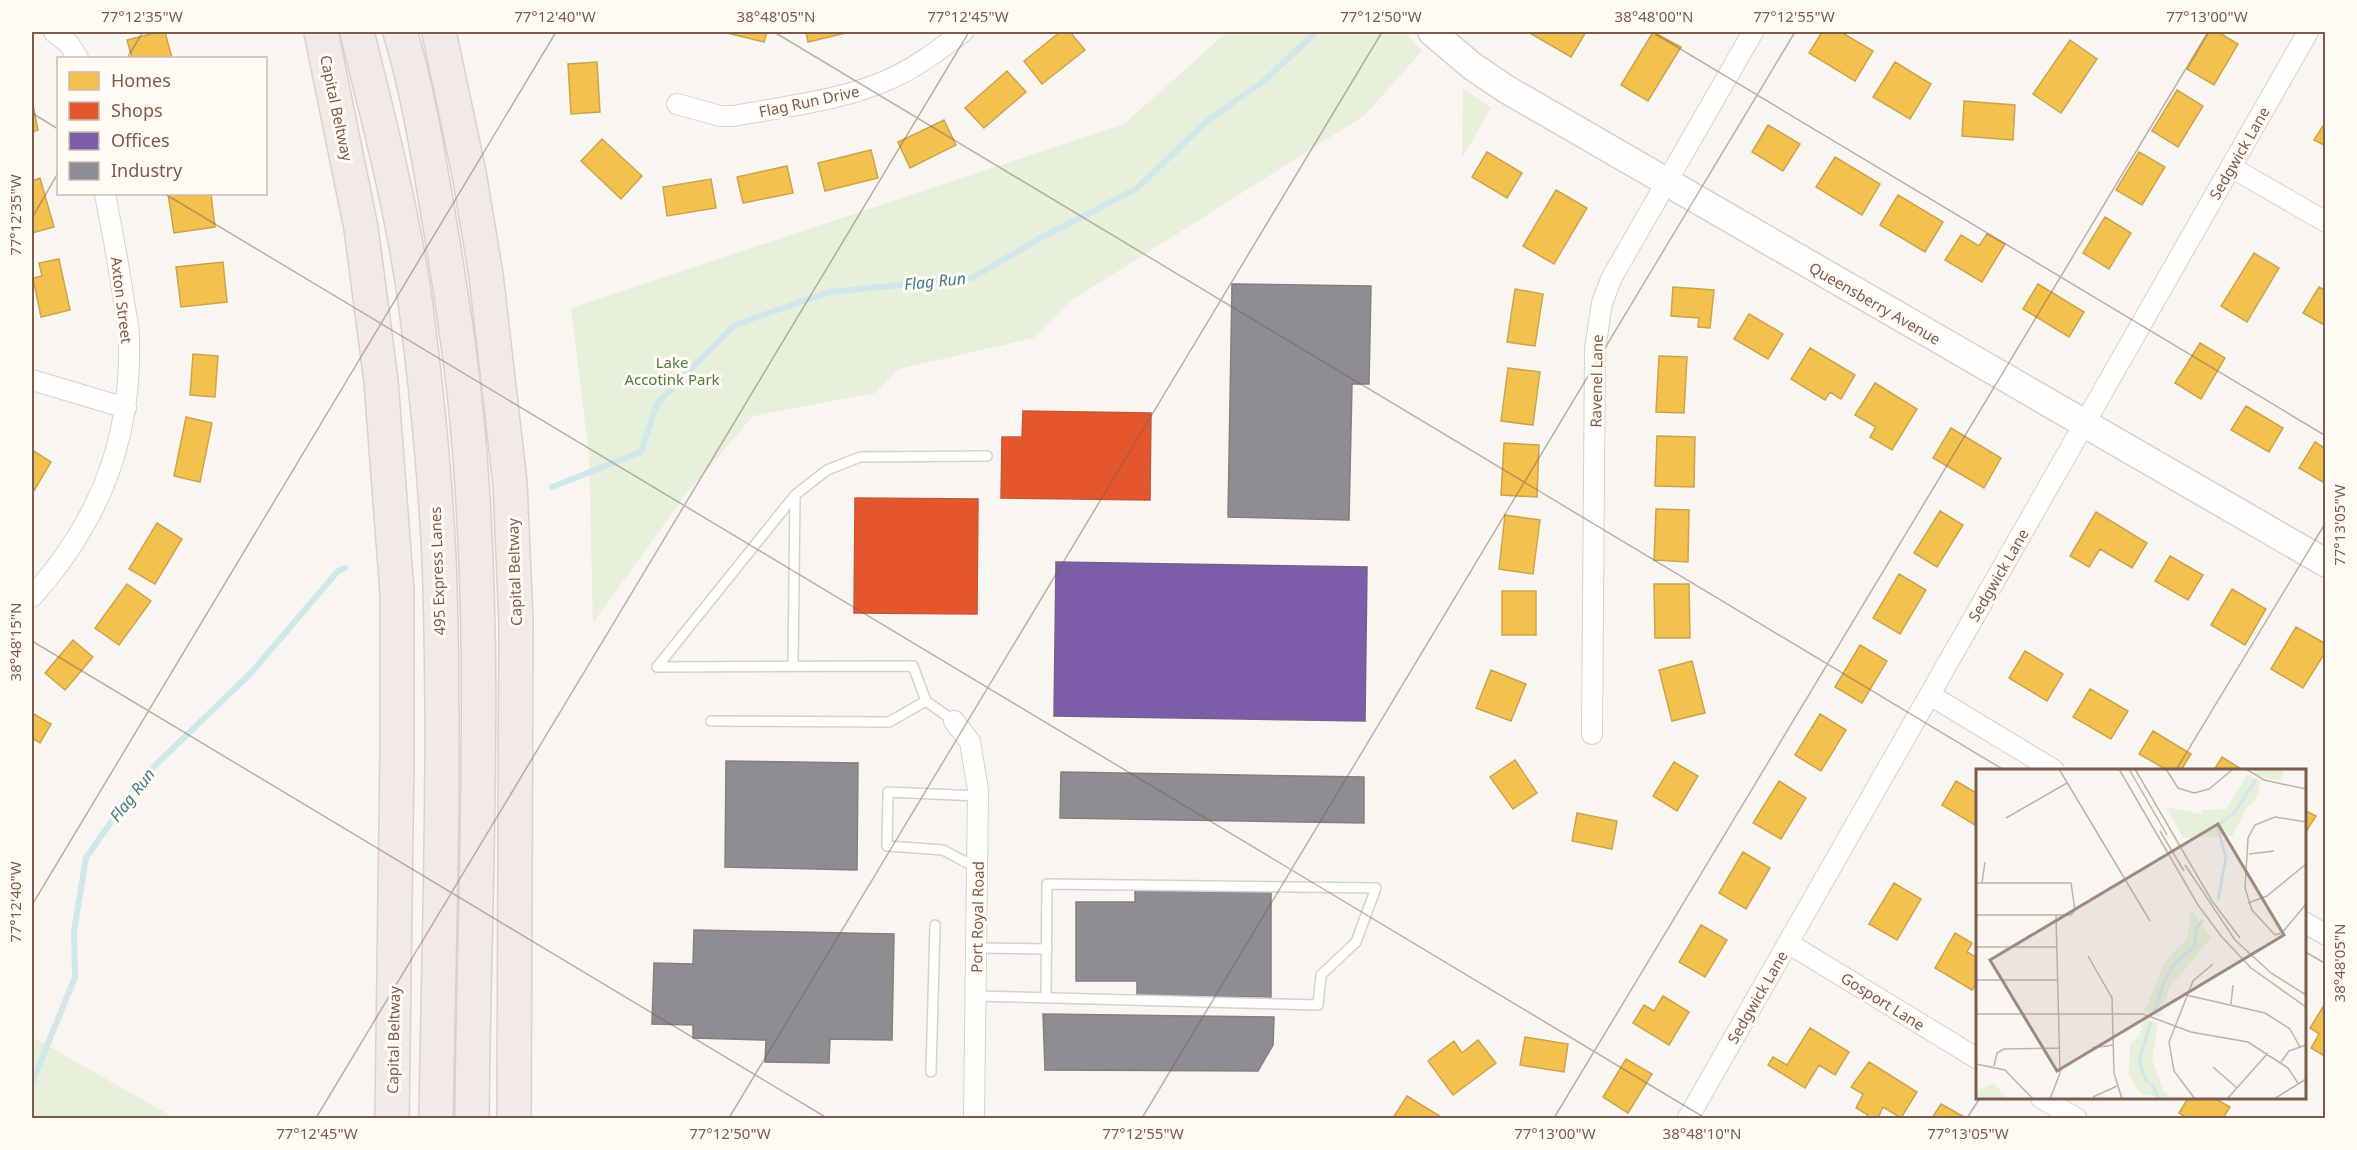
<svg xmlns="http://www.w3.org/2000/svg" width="2357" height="1150" viewBox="0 0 2357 1150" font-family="'Noto Sans',sans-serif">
<rect width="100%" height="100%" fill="#f9f5f0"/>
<path fill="#e7f0db" d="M1227,32h178l17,19 -57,64 -296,187 -36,36 -134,31 -24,24 -122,23 -66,77 -94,130 -4,-167 -18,-148 553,-184z
M1463,88l28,20 -29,50z
M32,1037l143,81h-143z"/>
<path fill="#f2c14e" stroke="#cea34e" stroke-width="1.5" d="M159,32h6l7,26h-40l-5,-18z
M723,32h44l-3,10z
M806,32h44l-42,10z
M1060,32h10l15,18 -43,34 -18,-23z
M1528,32h58l-15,25z
M1653,32l28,15 -33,54 -27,-16z
M1822,32h19l32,19 -18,30 -46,-28z
M2209,32h9l20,12 -24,41 -27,-16z
M2070,40l27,19 -36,54 -28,-19z
M597,62l3,50 -29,2 -3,-50z
M1895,62l36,22 -21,35 -37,-22z
M1007,71l19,21 -42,36 -19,-20z
M2177,90l26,16 -25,41 -26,-16z
M32,100l6,30 -6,2z
M1964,101l51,4 -2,35 -51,-4z
M944,120l12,25 -46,23 -12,-26z
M2326,121v25l-12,-6z
M1768,125l32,19 -17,27 -31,-19z
M602,139l40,37 -21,23 -40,-38z
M871,150l7,28 -53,13 -7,-28z
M1487,152l35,21 -15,25 -35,-21z
M2139,152l26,15 -23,38 -26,-15z
M1835,157l45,27 -18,31 -46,-28z
M787,166l6,27 -50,10 -6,-26z
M40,178l14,49 -22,6v-52z
M711,179l5,29 -49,8 -4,-29z
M1556,190l31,18 -33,56 -31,-18z
M168,194h43l4,33 -41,6z
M1898,195l45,27 -18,30 -45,-27z
M2105,217l26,16 -22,36 -26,-16z
M1987,234l18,10 -23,38 -37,-22 16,-25 18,11z
M2254,253l25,15 -32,54 -26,-16z
M59,259l11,51 -29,7 -8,-39 9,-2 -3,-13z
M223,262l4,40 -46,5 -5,-40z
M2038,284l46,28 -15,25 -46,-28z
M1673,287l41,3 -4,38 -12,-1 1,-9 -28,-2z
M2319,287l7,4v35l-23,-13z
M1515,289l28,5 -8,52 -28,-4z
M1749,314l34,20 -15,25 -34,-20z
M2200,343l25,15 -24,41 -26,-16z
M1810,348l45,27 -14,24 -11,-7 -5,8 -34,-21z
M193,354l25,2 -3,41 -25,-2z
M1659,356l28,1 -3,56 -28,-1z
M1508,368l32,4 -7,53 -32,-4z
M1875,383l42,26 -25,41 -22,-13 6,-10 -21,-12z
M2246,406l37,22 -14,24 -38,-22z
M186,417l26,6 -12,59 -26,-6z
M1951,428l50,30 -17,30 -51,-30z
M1657,436l38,1 -1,50 -39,-1z
M2315,442l11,7v35l-27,-16z
M1504,443l35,2 -2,52 -36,-2z
M32,450l19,12 -19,32z
M1656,509l33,1 -1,52 -34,-2z
M1940,511l23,14 -26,42 -23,-14z
M2096,512l51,31 -15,25 -32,-19 -11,18 -19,-11z
M1505,515l35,5 -7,54 -34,-5z
M157,523l25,16 -27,45 -26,-15z
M2170,556l33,19 -15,25 -33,-19z
M1899,574l27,16 -26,44 -27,-16z
M127,584l24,17 -32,44 -24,-17z
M1654,584h35l1,54h-35z
M2232,589l34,20 -21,36 -34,-20z
M1502,591h34v44h-34z
M2296,627l30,17v7l-23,37 -32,-19z
M73,640l20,17 -28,33 -20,-17z
M1860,645l27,16 -25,42 -27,-16z
M2025,651l38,23 -16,27 -38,-23z
M1692,661l13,52 -33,8 -13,-51z
M1491,670l35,14 -15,37 -35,-13z
M2090,689l38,22 -17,28 -38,-22z
M32,713l19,11 -11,19 -8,-5z
M1820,714l26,16 -25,41 -26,-16z
M2153,731l38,23 -10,16h-14l-28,-16z
M2222,757l19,12 -1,1h-26z
M1515,760l22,33 -24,16 -23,-32z
M1674,762l24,14 -21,35 -24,-15z
M1779,781l27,17 -25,41 -28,-16z
M1956,781l22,13v33l-36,-22z
M2304,810l12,6 -12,19z
M1577,813l40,8 -5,28 -40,-8z
M1743,852l27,16 -24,41 -27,-16z
M1894,883l27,16 -24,41 -28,-16z
M1701,925l26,15 -22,37 -26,-15z
M1955,933l17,10 -5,9 11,6v23l-6,9 -37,-22z
M1663,996l26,16 -20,33 -36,-22 11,-18 10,6z
M2326,1002v55l-15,-9 8,-14 -9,-6z
M1810,1028l39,24 -14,23 -16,-10 -14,23 -37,-23 5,-8 14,8z
M1525,1037l43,7 -4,28 -44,-7z
M1478,1040l18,23 -43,32 -25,-34 26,-20 8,12z
M1626,1059l26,15 -24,39 -25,-16z
M1869,1062l48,30 -16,26 -18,-11 -5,11h-13l3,-3 -12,-7 7,-14 -12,-7z
M1407,1096l34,21 -1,1h-47z
M2188,1098h26l16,9 -7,11h-36l-8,-5z
M1941,1104l25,14h-34z"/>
<path fill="#e4572e" stroke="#c45837" stroke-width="1.5" d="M1023,411l128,2 -1,87 -149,-2 1,-61h20z
M855,498l123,1 -1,115 -123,-1z"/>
<path fill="#7b5ea7" stroke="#7b5d8c" stroke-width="1.5" d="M1056,562l311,5 -2,154 -311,-5z"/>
<path fill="#8d8d92" stroke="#877e7d" stroke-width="1.5" d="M1232,284l139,2 -2,98h-17l-3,136 -121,-3z
M726,761l132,2 -1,107 -132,-3z
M1061,772l303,5v46l-304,-5z
M1135,890h136v107l-134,-1v-15h-61v-79h59z
M694,930l200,4 -2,106 -62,-1 -1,24 -64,-1 1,-22 -73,-2v-13l-41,-1 2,-61 39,1z
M1043,1014l231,3 -1,28 -15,26 -213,-1z"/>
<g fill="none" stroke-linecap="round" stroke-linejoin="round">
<path stroke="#d0e8ea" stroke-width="6" d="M552,487l89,-35 16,-48 77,-79 96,-33 142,-14 65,-38 99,-51 71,-68 58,-41 51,-48
M32,1083l43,-106 -1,-46 12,-73 54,-78 111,-107 87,-102 7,-3"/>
<defs>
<path id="lane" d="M795,495l32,-25 33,-13 127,-1
M793,666l2,-171 -138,172 256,-1 13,35
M711,721l178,1 37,-21 28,20
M977,868l-34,-18 -56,-4 1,-54 90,4
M976,948l71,1
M976,996l342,9 3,-30 35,-33 20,-54 -329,-4 -1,114
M931,1072l4,-147"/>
<path id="street" d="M54,32l15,12 9,14
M677,104l43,12h14c52,-10 107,-15 156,-37 27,-12 50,-30 73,-47
M2231,167l95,55
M32,380l94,28
M32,597c67,-75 100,-157 97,-259 0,-12 -3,-24 -5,-36 -5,-36 -12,-72 -19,-108
M1930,695l124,75
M954,721l16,21 8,48 -4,328
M1592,734l3,-385 7,-46 10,-26 141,-245
M2304,922l22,13
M1788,943l190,116
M2041,1098l35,20
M1688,1118l620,-1086"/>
<path id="secondary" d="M1432,32l40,34 34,23 820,474"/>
<path id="highway" d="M321,32l40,196 20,153 16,211v163l-5,363
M357,32c22,89 45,177 58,268 11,85 20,172 24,258 7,186 0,374 -3,560
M400,32c19,62 29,129 40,193 10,61 20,123 26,185 23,235 8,473 6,708
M439,32l30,141 17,102 24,208 6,138 -2,497"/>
</defs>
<use href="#lane" stroke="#d7d1cb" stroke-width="12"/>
<use href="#street" stroke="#d7d1cb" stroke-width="22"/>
<use href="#secondary" stroke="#d9d2cb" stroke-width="30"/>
<use href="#highway" stroke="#dad1cc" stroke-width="36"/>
<use href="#lane" stroke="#fefefd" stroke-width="9"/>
<use href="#street" stroke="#fefefd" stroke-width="20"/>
<use href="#secondary" stroke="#fefefd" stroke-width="27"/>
<use href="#highway" stroke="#f2eae7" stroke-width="33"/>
</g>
<path fill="none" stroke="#7a5c4d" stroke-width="1.5" stroke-opacity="0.45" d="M774,32l1230,738M1652,32l674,404M127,58l16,-26M32,113l26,16M165,194l1540,924M32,218l26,-45M32,641l795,477M2176,770l150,-248M32,905l524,-873M2304,951l22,13M316,1118l653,-1086M729,1118l653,-1086M1142,1118l653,-1086M1554,1118l654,-1086M1967,1118l13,-20"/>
<g text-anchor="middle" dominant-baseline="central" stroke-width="6" stroke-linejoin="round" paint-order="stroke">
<g font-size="15" fill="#7a5c4d" stroke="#fffaf3">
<text transform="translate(809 101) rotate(-12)">Flag Run Drive</text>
<text transform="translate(337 108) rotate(78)">Capital Beltway</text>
<text transform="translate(2239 153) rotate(-60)">Sedgwick Lane</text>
<text transform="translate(122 300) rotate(83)">Axton Street</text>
<text transform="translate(1875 303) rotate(30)">Queensberry Avenue</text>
<text transform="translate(1596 381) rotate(-89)">Ravenel Lane</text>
<text transform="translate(437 571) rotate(-92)">495 Express Lanes</text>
<text transform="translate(514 572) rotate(-92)">Capital Beltway</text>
<text transform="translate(1998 575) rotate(-60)">Sedgwick Lane</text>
<text transform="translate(977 917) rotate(-89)">Port Royal Road</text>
<text transform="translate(1757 997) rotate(-60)">Sedgwick Lane</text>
<text transform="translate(1883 1001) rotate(32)">Gosport Lane</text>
<text transform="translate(393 1040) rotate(-89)">Capital Beltway</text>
</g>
<g font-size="15" fill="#537a41" stroke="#fffaf3">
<text x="672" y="362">Lake<tspan x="672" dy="17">Accotink Park</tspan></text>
</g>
<g font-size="16" font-style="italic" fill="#437c86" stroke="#fffaf3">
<text transform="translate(935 281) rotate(-6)">Flag Run</text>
<text transform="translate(132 795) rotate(-52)">Flag Run</text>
</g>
</g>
<g transform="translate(1976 769)">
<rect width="330" height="330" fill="#f9f5f0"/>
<path d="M281,0h27l-3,12 -22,-5 -5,-3zM271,6l14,7 -5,18 -9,7 -15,29 -49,2 -17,-31 36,7v-4l24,-1zM215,140l20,29 -42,50 -9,29 -16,-5 21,-50 22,-24zM168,249l14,5 -6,36 11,31 9,9 -31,-5 -12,-18 1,-32 10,-9zM17,314l15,16h-32v-8z" fill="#e7f0db"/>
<path fill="none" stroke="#d0e8ea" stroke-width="3" d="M242,131l8,-43 -9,-31 17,-13 22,-34M178,244l10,-31 10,-18 21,-18 1,-18 7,-8M175,253l-12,39 7,20 7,4 5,14"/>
<path fill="none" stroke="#c2b3aa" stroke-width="1.5" d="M83,0l91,152M143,0l79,136 23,31 30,32 55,39M153,0l38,66M159,0l77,132 28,37M190,0l12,19 16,5 15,-4 24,-20M270,0l18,11 42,9M30,49l61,-35M330,53l-31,-5 -20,8 -7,13 -3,50 7,22 23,25 7,-2 24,-29M184,62l24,40M273,85l25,-3M209,96l50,75 36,33 35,22M0,114h95l4,27 -4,5h-95M6,114l3,-21M272,134l19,-7 39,-32M0,178h81M112,187l24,42 2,75 8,26M0,211h82M210,226l79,18 25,16 10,18M255,235l2,-19M0,245h167l48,18 57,10 40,26 10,15M116,279l21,-3M305,293l8,-11 17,-6M0,295l29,6 28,29M18,297l3,-13 7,-4 55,-1M237,298l24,21M117,328l24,-11M74,330l10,-26 -4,-158M219,330l-21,-28 -5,-29 24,-61 20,-17M251,330l41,-46M298,330l32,-20"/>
<path fill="#9f8a7d" fill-opacity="0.15" stroke="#9f8a7d" stroke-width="3" d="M242,55l66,111 -227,136 -67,-111z"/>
<rect width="330" height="330" fill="none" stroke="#7a5c4d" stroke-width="3"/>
</g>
<rect width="2357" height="1150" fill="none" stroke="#fffaf3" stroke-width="66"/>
<rect x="57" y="57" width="210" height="138" fill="#fffaf3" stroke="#cabbb1" stroke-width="1.5"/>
<rect x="69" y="72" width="30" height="18" fill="#f2c14e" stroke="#cabbb1" stroke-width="1.5"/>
<text x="111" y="87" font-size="18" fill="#7a5c4d">Homes</text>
<rect x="69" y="102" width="30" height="18" fill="#e4572e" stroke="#cabbb1" stroke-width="1.5"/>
<text x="111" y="117" font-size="18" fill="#7a5c4d">Shops</text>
<rect x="69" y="132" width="30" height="18" fill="#7b5ea7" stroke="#cabbb1" stroke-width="1.5"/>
<text x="111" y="147" font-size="18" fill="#7a5c4d">Offices</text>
<rect x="69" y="162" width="30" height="18" fill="#8d8d92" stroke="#cabbb1" stroke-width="1.5"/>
<text x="111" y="177" font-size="18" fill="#7a5c4d">Industry</text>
<rect x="33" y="33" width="2291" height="1084" fill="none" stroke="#7a5c4d" stroke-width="2"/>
<g font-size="15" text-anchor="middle" fill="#7a5c4d">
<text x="142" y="22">77°12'35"W</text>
<text x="555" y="22">77°12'40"W</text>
<text x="776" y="22">38°48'05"N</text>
<text x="968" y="22">77°12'45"W</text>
<text x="1381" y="22">77°12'50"W</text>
<text x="1654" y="22">38°48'00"N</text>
<text x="1794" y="22">77°12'55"W</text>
<text x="2207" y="22">77°13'00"W</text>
<text transform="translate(16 215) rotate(-90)" y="5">77°12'35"W</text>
<text transform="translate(2340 525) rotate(-90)" y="5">77°13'05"W</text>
<text transform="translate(16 642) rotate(-90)" y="5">38°48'15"N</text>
<text transform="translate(16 902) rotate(-90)" y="5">77°12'40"W</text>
<text transform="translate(2340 963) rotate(-90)" y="5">38°48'05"N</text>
<text x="317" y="1139">77°12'45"W</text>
<text x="730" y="1139">77°12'50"W</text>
<text x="1143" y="1139">77°12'55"W</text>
<text x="1555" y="1139">77°13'00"W</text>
<text x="1702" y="1139">38°48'10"N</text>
<text x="1968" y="1139">77°13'05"W</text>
</g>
</svg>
